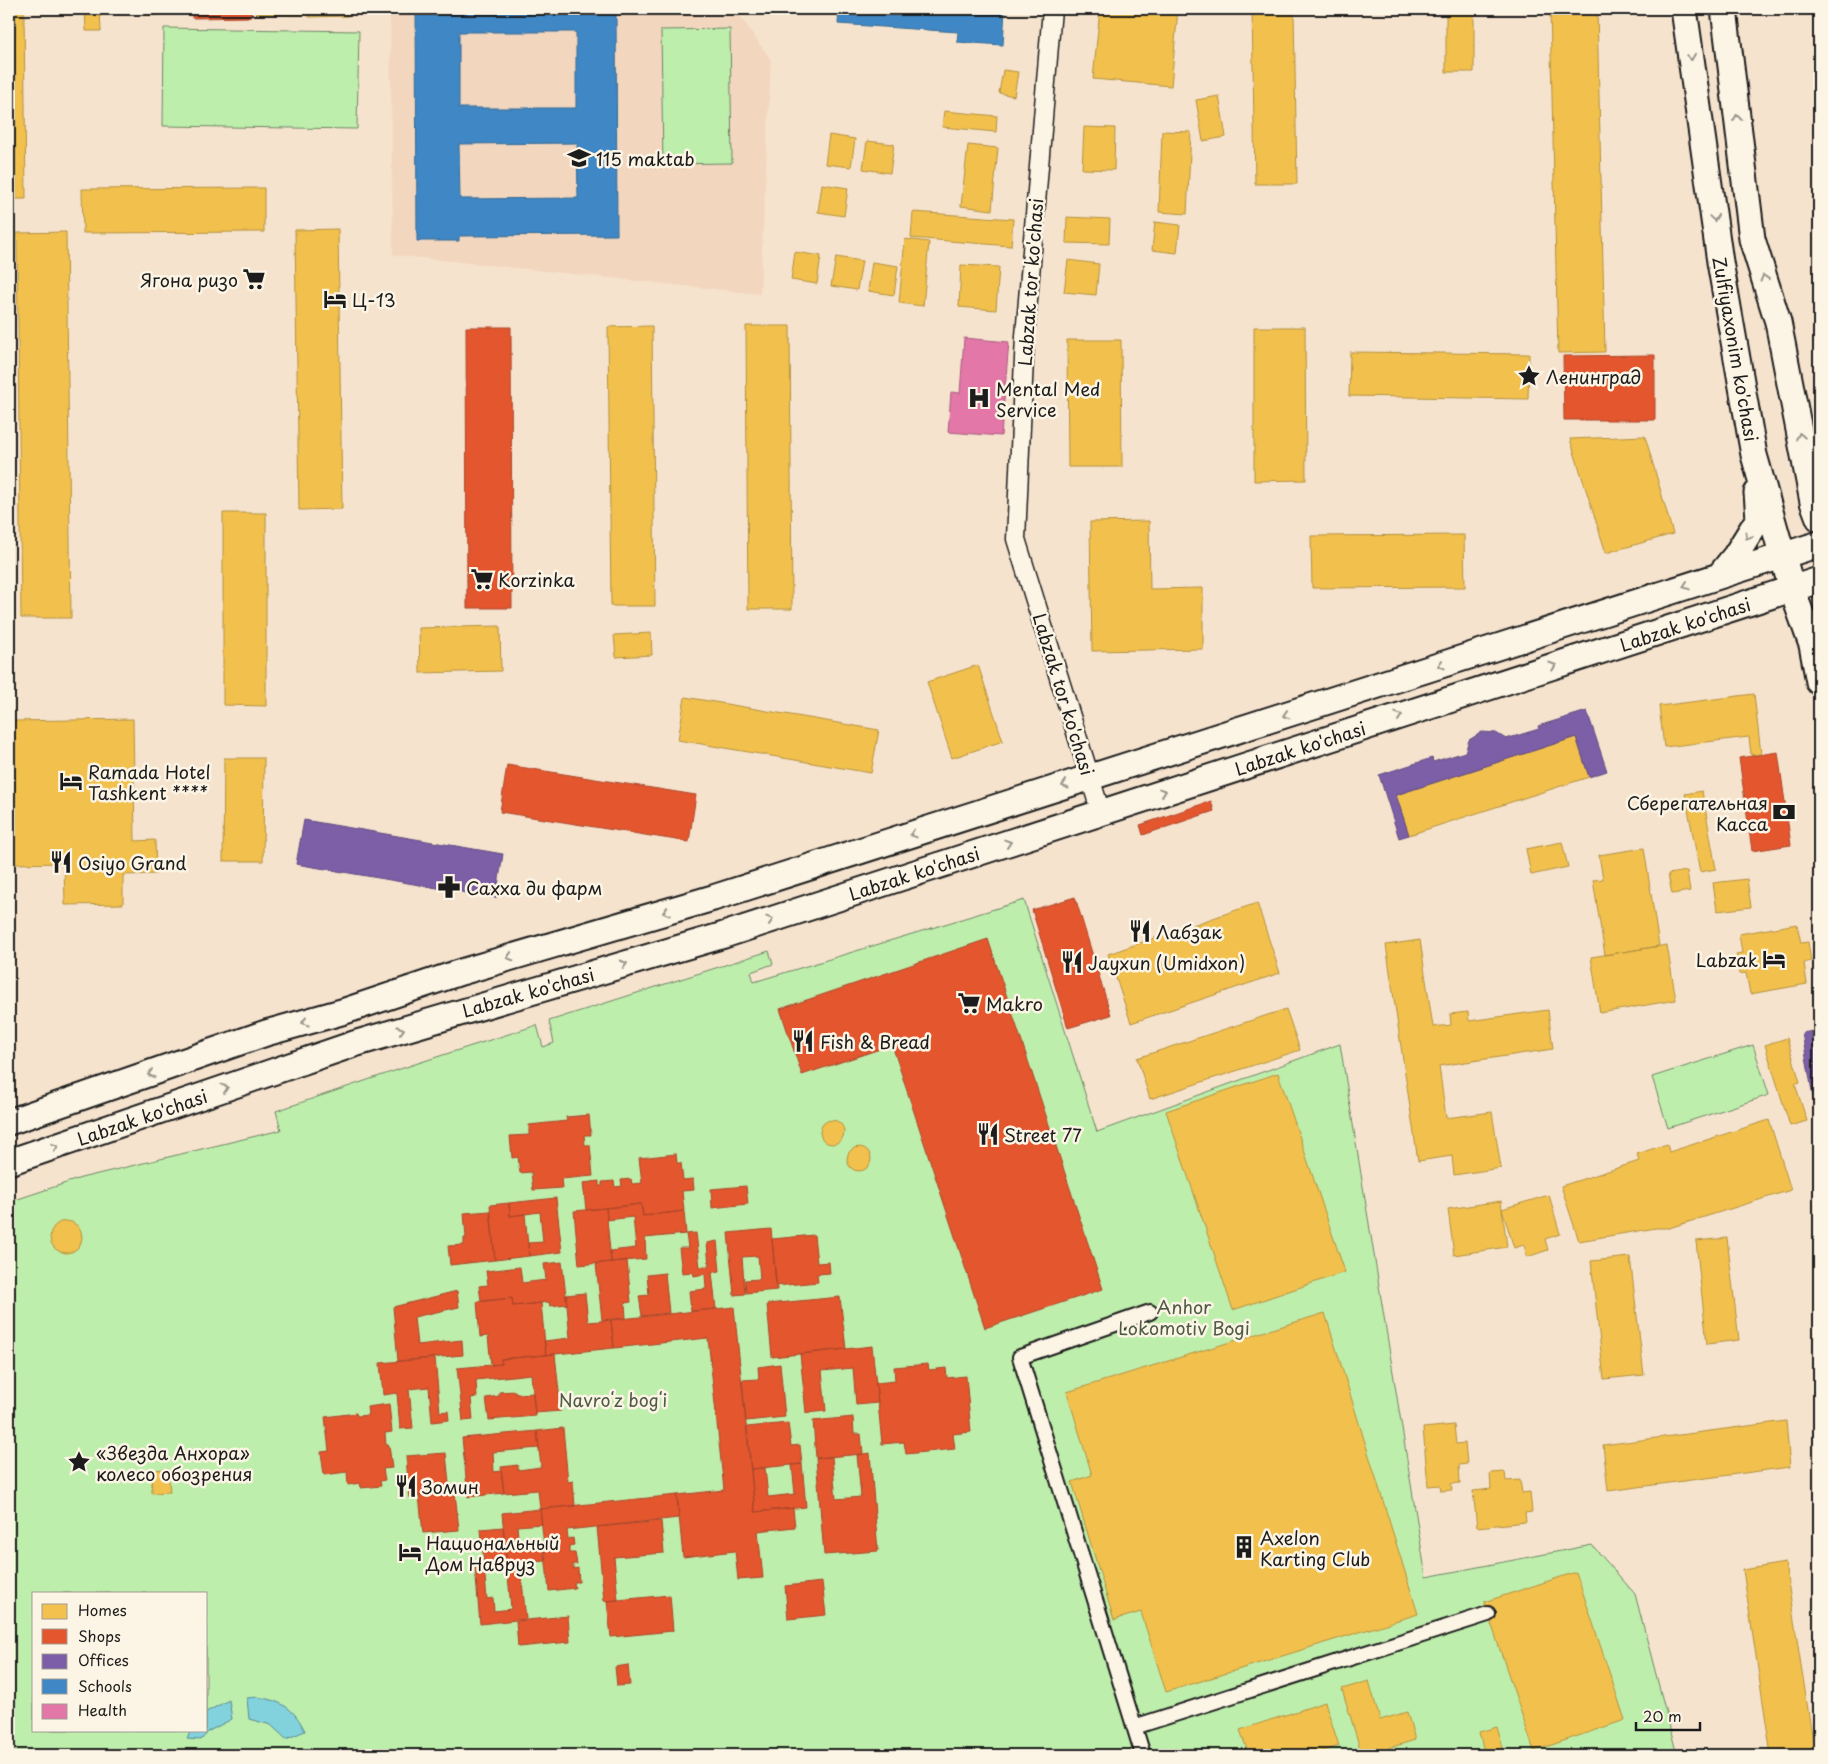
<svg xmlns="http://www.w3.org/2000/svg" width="1828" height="1764" viewBox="0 0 1828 1764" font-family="'Playpen Sans',sans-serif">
<rect width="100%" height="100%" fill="#f6e3ce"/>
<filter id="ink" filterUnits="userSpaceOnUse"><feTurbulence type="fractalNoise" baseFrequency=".02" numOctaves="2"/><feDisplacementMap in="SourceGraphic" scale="10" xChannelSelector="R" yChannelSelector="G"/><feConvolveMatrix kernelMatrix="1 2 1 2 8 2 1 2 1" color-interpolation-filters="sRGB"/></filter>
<g filter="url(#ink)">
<path fill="#f2d6be" d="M390,9h345l36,51 -11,234 -367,-39z"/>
<path fill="#beeeac" stroke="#6d8564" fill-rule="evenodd" d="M164,28l195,3 -2,98 -194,-3z
M730,29l2,134 -69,1 -2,-134z
M1024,900l73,232 243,-88 86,533 166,-32 43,49 42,161h-1668v-553l72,-24 200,-48 -5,-19 142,-48 119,-38 6,22 11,-4 -5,-22 220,-70 4,13 -22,8 3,10zM34,1593h172v137h-172z
M1753,1045l16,50 -101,33 -16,-51z"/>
<path fill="#82d2dd" stroke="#598990" d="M257,1697c25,4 37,11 48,34l-19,8 -15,-14 -22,-6 -2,-21z
M229,1700l3,19 -23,12 -8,9 -14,-1 4,-9h15v-18z"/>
<path fill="#f2c14e" stroke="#b2903f" d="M9,9h15l2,190h-17z
M85,9h15l1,22h-15z
M125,9h35v6h-17l-1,-6z
M258,9h47v6l-48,-1z
M308,9h40v7l-39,1z
M1100,9h78l-7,77 -78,-7z
M1252,9h42l3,175h-42z
M1446,9h28v63h-28z
M1550,9h47l8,343 -47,1z
M1003,70l15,2 -4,24 -15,-3z
M1219,96l7,41 -23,4 -7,-41z
M944,111l53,5 -1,16 -54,-5z
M1084,127l31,1 -1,42 -32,-1z
M1162,131l29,1 -4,82 -28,-2z
M829,135l26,4 -4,28 -26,-3z
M867,141l27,3 -4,29 -27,-4z
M968,145l30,3 -6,62 -31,-4z
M822,184l26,4 -4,28 -26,-4z
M264,188v44l-181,1 -1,-44z
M913,212l100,7 -2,27 -100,-8z
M1067,217l43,2 -1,25 -43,-1z
M1155,222l25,3 -3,28 -25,-3z
M338,229l4,280 -43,1 -4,-280z
M66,232l5,386h-50l-4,-385z
M905,239l24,3 -6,64 -24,-3z
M795,252l26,4 -4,28 -26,-4z
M836,257l26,4 -5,29 -26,-4z
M1068,260l31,4 -3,31 -32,-3z
M872,262l26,4 -4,29 -26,-4z
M961,265l38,2 -3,43 -37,-3z
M652,326l3,280h-44l-3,-279z
M746,326h44l2,283h-44z
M1254,327h51l1,153 -52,1z
M1067,340h54l1,127h-54z
M1350,352l179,2 -1,45 -179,-3z
M1645,436l28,98 -67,19 -36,-114z
M223,513h43v193l-43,-1z
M1149,521l1,68 53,-1v61l-111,2 -2,-129z
M1464,535l1,52 -153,1 -1,-52z
M500,626l1,45 -81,2 -1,-45z
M651,633l1,22 -36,2 -2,-22z
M978,665l25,76 -51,17 -25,-76z
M1754,694l7,60 -10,1 -2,-18 -85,10 -5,-41z
M685,697l194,33 -8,43 -193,-33z
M9,710h4v11l120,-2 2,122 20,-1 1,34 -33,1v29l-58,1 -1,-42 -52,1 2,96h-5z
M1576,737l13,40 -180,58 -13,-40z
M224,758h40l-1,103h-40z
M1702,791l14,78 -16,3 -15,-78z
M1562,842l6,25 -37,8 -5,-26z
M1644,848l15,98 -54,9 -12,-75 10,-1 -4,-24z
M1687,871l3,20 -18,3 -4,-20z
M1747,879l4,28 -34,4 -4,-28z
M1257,903l23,70 -149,50 -23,-69z
M1797,924l4,19 7,-1 3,19 -7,2 3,21 -57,10 -4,-21 -7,1 -3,-20 6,-1 -3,-19z
M1420,940l13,87 18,-2 -1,-11 18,-2 1,9 79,-11 5,39 -114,17 7,52 46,-6 9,56 -47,7 -2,-19 -34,5 -32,-216z
M1667,945l9,55 -76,13 -9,-56z
M1286,1009l14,41 -150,49 -13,-41z
M1787,1038l13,44 -5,2 12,37 -17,5 -25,-81z
M1278,1073l67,199 -112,38 -67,-199z
M820 1132a12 12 0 1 1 24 0a12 12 0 1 1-24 0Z
M1769,1120l22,70 -122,38h-13l-77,13 -18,-55 78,-25 -2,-7 30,-10 2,8z
M1819,1140v42l-5,-41z
M847 1159a12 12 0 1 1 24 0a12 12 0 1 1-24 0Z
M1549,1195l11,39 -15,5 3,11 -21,7 -3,-12 -10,3 -12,-39z
M1501,1201l6,46 -53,8 -6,-46z
M50 1237a16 16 0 1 1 32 0a16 16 0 1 1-32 0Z
M1727,1238l12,102 -32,4 -11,-103z
M1630,1257l14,118 -40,4 -13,-118z
M1325,1313l93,301 -252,78 -25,-80 -27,8 -42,-138 20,-7 -25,-83z
M1786,1421l4,46 -182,24 -5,-46z
M1454,1425l2,19 9,-1 2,21 -8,1 1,18 -9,1 1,6 -11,1 -1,-6 -12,1 -5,-58z
M168,1469l2,23 -18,1 -1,-23z
M1505,1472l1,9 14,-1 2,13 8,-1 2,20 -7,1 1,9 -49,5 -4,-36 18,-2 -1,-16z
M1785,1563l29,185 -43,7 -28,-185z
M1576,1572l49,148 -91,31 -50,-149z
M1369,1681l11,39 27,-8 8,28 -26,8 2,7h-29l-20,-66z
M1325,1702l14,44 -28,9h-62l-9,-25z
M1497,1727l8,28h-20l-6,-23z"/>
<path fill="#e4572e" stroke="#a84529" d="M192,9h59v8l-59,1z
M466,327h45l1,281h-45z
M1655,355v65h-91l-1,-64z
M1778,752l13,93 -39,6 -13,-93z
M507,765l189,30 -7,47 -189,-30z
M1211,801l3,10 -71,24 -3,-10z
M1075,897l36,118 -43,13 -36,-118z
M988,939l115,350 -118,39 -93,-283 -90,30 -22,-66z
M589,1115l2,20h-7l1,10h5l3,31 -32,3 1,9 -29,2 -2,-18 -11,1 -2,-16 -6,1 -2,-22 19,-1v-10l38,-4 -1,-4z
M676,1154l1,9h4l2,17 10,-1 1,11 -12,1 2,20 -41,5 -2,-12 -55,6 -3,-27 16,-2v5h3v-4l12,-1 1,6 7,-1 -1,-6 10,-1 1,5 10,-1 -3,-25z
M746,1186l2,18 -36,4 -1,-19z
M556,1198l6,54 -33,4 -1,-13 15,-1 -3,-30 -30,4 -1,-13z
M509,1203l1,13 15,-2 4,42 -34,4 -5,-55z
M641,1204l2,12 41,-5 2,23 -41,4 1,21 -35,3 -1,-11 26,-3 -3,-31 -26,3 -1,-12z
M606,1208l5,54 -32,3 -5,-54z
M490,1211l5,49 -45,5 -2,-19 16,-1v-7h2l-2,-25z
M771,1229l6,61 -31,3 -1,-13 15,-1 -2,-23 -16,1 3,37 -11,1 -6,-62z
M696,1233l4,34 9,-1 -2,-23 10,-2 3,30 -8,1 4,37 -25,2 -2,-20 17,-2 -1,-15 -11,2 -1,-4 -11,1 -3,-25h9l-2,-14z
M814,1235l3,28 12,-1 1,11 -13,1 1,8 -42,4 -4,-47z
M627,1260l4,42 -6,1 1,15 -24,2 -6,-56z
M562,1262l5,42 -17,2 -1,-4 -36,4 -1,-8 -31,3 -2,-15 9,-1 -2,-14 34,-4 2,16 24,-3 -2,-16z
M665,1273l4,40 -27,3 -3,-20 10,-1 -2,-20z
M457,1291l2,16 -45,10 3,28 45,-5 1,15 -65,6 -5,-54z
M585,1293l3,29 23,-2 3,28 -68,7 -2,-14 26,-3 -4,-43z
M840,1297l6,52 -74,8 -5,-53z
M512,1298l1,8 28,-3 5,52 -45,4 1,5 -11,1 -3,-29 -8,1 -3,-35z
M734,1307l21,205 38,-4 2,19 -37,4 5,47 -25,2 -3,-29 -52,6 -6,-62 47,-5 -16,-152 -94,10 -3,-28z
M872,1346l6,57 -22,2 -3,-37 -31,3 4,40 -20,2 -6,-59z
M555,1354l6,57 -26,2 -4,-39 -55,6 1,17 -6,1 2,22 -10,1 -6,-53 45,-4 -1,-5z
M435,1358l5,54 8,-1 1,9 -17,2 -3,-35 -20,2 4,39 -13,1 -3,-36 -14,2 -3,-32z
M780,1364l5,53 -39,4 -4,-41 17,-1 -1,-12z
M928,1364l1,6 17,-2 1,10 19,-2 5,56 -18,2 2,15 -49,5 -2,-12 -22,2 -6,-61 19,-2 -1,-14z
M515,1391l1,3 17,-1 2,23 -46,4 -3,-22 13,-2v-4z
M389,1404l3,28 -7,1 1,12h3l3,23 -9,1 2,11 -5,1 1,5 -20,2 -1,-5 -12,2 -1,-13 -23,3 -3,-23 8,-1 -4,-34 31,-4 1,3 11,-1 -1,-8z
M853,1417l1,17h7l2,20 -47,4 -3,-37z
M788,1423l3,23 9,-1 2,19 -51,5 -4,-42z
M563,1428l5,54 5,-1 2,25 -35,3 -2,-19 -34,3 -3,-26 17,-2v5l23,-3 -4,-36z
M537,1431l2,17 -46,4 1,20 7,-1 3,22 -36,4 -6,-59z
M446,1453l4,40 -41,4 -3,-41z
M870,1453l8,98 -54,4 -8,-97 16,-1 4,42 25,-2 -4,-42z
M802,1464l4,43 -51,5 -4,-43 14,-1 3,29 27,-3 -3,-29z
M455,1492l4,38 -36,3 -4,-37z
M677,1495l2,23 -112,12 1,9 5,-1 1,7 -5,1v7h6l2,11h-4v5l5,-1 1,14h-5l1,6 -26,3 -9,-82z
M540,1509l2,15 -25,2 2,21 24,-2 2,16 -38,3 -5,-51z
M661,1521l3,32 -50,4 4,43 -14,1 -7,-74z
M503,1527l4,37 -23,2 -3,-37z
M520,1563l6,56 -46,5 -5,-57 9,-1 3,33 6,-1 1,13 17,-2 -4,-45z
M822,1582l4,33 -38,4 -3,-33z
M670,1595l3,36 -62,6 -4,-36z
M568,1616l2,26 -52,5 -2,-26z
M628,1665l2,20 -13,1 -2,-19z"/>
<path fill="#7b5ea7" stroke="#5e4a7d" d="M1587,711l20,60 -18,6 -13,-40 -180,58 13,40 -10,3 -20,-63 53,-17 1,4 32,-10 4,-12 13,-8 14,1 10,6 33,-10 -1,-3z
M304,820l199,34 -7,44 -200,-34z
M1819,1030v78l-4,1 -13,-76z"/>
<path fill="#3f88c5" stroke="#346892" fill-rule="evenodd" d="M416,9h200l1,226 -158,1v5h-42zM459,32h117v76h-117zM577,143l1,55 -118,1 -1,-55z
M839,9h166l-2,36 -46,-3 1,-10 -120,-8z"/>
<path fill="#e377a8" stroke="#a75c7e" d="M964,338l45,4 -8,94 -53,-4 3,-40 9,1z"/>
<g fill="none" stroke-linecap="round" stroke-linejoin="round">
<defs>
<path id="pedestrian" d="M1134,1727l354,-113
M1143,1755l-123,-398 130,-45"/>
<path id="minor" d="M1052,9l-27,327 -9,203 85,274"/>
<path id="secondary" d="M1684,9l36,253 34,193 38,134 20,56 7,37
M1724,9l28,230 26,83 35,180 6,16
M1719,576l17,-21 23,-37 -2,-25
M9,1122l257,-89 79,-22 116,-39 252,-74 1106,-354
M9,1162l345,-118 370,-109 1095,-355"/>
</defs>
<use href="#pedestrian" stroke="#1c1c1c" stroke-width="18"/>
<use href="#minor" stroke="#1c1c1c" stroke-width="21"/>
<use href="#secondary" stroke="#1c1c1c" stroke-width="29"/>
<use href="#pedestrian" stroke="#fcf5e5" stroke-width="14"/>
<use href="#minor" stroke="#fcf5e5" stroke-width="18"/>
<use href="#secondary" stroke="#fcf5e5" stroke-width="25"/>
</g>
<defs><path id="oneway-chevron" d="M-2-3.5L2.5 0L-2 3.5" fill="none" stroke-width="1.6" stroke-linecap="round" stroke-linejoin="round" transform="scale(1.25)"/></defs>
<g stroke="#97938b">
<use href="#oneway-chevron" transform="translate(1691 57) rotate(82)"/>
<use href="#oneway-chevron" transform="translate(1737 118) rotate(-97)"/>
<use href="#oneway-chevron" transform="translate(1714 218) rotate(82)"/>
<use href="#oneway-chevron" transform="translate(1764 278) rotate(-107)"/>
<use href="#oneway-chevron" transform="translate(1800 436) rotate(-101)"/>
<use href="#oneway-chevron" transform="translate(1748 536) rotate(121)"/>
<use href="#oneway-chevron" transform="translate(1686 586) rotate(162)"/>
<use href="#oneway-chevron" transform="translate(1441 665) rotate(162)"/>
<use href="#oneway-chevron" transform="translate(1553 666) rotate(-18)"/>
<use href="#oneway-chevron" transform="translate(1286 715) rotate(162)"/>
<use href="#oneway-chevron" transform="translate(1399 716) rotate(-18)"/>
<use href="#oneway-chevron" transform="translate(1065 785) rotate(163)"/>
<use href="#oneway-chevron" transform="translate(1163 792) rotate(-18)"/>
<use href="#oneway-chevron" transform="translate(913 834) rotate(162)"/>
<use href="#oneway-chevron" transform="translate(1008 843) rotate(-18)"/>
<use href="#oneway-chevron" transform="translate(666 912) rotate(164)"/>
<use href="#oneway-chevron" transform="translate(770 920) rotate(-18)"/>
<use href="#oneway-chevron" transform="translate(510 957) rotate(164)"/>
<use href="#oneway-chevron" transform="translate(624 964) rotate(-16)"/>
<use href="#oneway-chevron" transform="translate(305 1022) rotate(164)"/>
<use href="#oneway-chevron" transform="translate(401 1030) rotate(-16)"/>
<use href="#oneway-chevron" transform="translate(151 1074) rotate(162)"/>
<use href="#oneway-chevron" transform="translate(225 1088) rotate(-19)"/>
<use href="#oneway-chevron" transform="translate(55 1147) rotate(-19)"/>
</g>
</g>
<defs>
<symbol id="school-bare" viewBox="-9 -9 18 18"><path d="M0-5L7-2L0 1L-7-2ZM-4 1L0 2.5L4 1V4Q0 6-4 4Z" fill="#1c1c1c" stroke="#fcf5e5" stroke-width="2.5" paint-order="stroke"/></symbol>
<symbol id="supermarket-bare" viewBox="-9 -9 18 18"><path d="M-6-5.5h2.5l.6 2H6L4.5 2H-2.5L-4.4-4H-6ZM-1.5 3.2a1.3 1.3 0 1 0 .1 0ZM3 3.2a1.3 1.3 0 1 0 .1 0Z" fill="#1c1c1c" stroke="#fcf5e5" stroke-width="2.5" paint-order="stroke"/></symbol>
<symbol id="hotel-bare" viewBox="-9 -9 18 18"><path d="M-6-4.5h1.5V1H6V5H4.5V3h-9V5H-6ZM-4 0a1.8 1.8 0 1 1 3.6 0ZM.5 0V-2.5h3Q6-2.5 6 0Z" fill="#1c1c1c" stroke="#fcf5e5" stroke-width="2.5" paint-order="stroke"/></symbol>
<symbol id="sight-bare" viewBox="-9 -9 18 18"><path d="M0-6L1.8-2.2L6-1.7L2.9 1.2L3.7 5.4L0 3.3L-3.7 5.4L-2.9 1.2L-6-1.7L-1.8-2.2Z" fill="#1c1c1c" stroke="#fcf5e5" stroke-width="2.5" paint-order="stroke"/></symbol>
<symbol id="hospital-bare" viewBox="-9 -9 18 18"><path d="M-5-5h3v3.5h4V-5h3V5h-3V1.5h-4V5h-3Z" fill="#1c1c1c" stroke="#fcf5e5" stroke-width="2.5" paint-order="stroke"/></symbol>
<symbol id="bank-bare" viewBox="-9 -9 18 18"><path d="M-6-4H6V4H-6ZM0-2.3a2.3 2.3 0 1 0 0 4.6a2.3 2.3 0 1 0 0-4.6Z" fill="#1c1c1c" stroke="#fcf5e5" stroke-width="2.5" paint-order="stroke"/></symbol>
<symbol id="restaurant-bare" viewBox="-9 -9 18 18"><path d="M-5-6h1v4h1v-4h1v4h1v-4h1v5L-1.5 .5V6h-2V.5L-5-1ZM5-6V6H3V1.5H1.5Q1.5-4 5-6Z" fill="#1c1c1c" stroke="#fcf5e5" stroke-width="2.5" paint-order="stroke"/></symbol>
<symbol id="pharmacy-bare" viewBox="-9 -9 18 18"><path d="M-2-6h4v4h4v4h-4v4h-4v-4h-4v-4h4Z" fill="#1c1c1c" stroke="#fcf5e5" stroke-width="2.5" paint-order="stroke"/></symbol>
<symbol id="building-bare" viewBox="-9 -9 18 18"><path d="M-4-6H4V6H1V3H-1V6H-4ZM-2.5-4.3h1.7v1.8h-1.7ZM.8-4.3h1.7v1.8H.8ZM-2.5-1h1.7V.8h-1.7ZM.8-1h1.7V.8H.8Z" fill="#1c1c1c" stroke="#fcf5e5" stroke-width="2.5" paint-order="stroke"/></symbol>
</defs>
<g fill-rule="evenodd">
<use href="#school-bare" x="563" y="142" width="32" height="32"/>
<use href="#supermarket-bare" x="238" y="263" width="32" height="32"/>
<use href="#hotel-bare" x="319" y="283" width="32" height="32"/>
<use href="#sight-bare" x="1513" y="360" width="32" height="32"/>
<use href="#hospital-bare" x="963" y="382" width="32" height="32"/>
<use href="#supermarket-bare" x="466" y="563" width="32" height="32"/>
<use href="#hotel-bare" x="55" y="765" width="32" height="32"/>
<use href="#bank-bare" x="1768" y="796" width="32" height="32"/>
<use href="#restaurant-bare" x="45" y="846" width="32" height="32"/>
<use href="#pharmacy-bare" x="433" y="871" width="32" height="32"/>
<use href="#restaurant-bare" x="1124" y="915" width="32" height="32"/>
<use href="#hotel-bare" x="1758" y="943" width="32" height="32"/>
<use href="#restaurant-bare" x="1056" y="946" width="32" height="32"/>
<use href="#supermarket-bare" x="953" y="987" width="32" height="32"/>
<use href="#restaurant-bare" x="787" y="1025" width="32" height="32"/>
<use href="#restaurant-bare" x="972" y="1118" width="32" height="32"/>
<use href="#sight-bare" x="63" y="1446" width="32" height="32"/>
<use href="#restaurant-bare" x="390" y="1470" width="32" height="32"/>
<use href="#building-bare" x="1228" y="1531" width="32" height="32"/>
<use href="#hotel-bare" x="394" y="1536" width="32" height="32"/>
</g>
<g text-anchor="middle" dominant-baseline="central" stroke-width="5" stroke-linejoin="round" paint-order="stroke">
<g font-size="18" fill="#1c1c1c" stroke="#fcf5e5" text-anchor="start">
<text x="596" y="158">115 maktab</text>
<text x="238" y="279" text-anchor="end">Ягона ризо</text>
<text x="352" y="299">Ц-13</text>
<text x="1546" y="376">Ленинград</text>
<text x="996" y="388">Mental Med<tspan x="996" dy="21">Service</tspan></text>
<text x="498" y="579">Korzinka</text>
<text x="88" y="771">Ramada Hotel<tspan x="88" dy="21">Tashkent ****</tspan></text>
<text x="1768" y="802" text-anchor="end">Сберегательная<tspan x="1768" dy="21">Касса</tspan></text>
<text x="78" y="862">Osiyo Grand</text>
<text x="466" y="887">Сахха ди фарм</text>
<text x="1156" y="931">Лабзак</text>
<text x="1758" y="959" text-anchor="end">Labzak</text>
<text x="1088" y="962">Jayxun (Umidxon)</text>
<text x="986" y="1003">Makro</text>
<text x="820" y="1041">Fish &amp; Bread</text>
<text x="1004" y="1134">Street 77</text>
<text x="96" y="1452">«Звезда Анхора»<tspan x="96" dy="21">колесо обозрения</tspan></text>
<text x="422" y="1486">Зомин</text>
<text x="1260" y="1537">Axelon<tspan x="1260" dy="21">Karting Club</tspan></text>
<text x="426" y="1542">Национальный<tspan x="426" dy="21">Дом Навруз</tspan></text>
</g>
<g font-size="18" fill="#1c1c1c" stroke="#fcf5e5">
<text transform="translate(1030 282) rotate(-86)">Labzak tor ko'chasi</text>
<text transform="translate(1736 349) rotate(80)">Zulfiyaxonim ko'chasi</text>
<text transform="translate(1685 624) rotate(-18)">Labzak ko'chasi</text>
<text transform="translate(1064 694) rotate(73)">Labzak tor ko'chasi</text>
<text transform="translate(1300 748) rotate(-18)">Labzak ko'chasi</text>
<text transform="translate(914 873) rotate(-18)">Labzak ko'chasi</text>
<text transform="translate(528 992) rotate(-16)">Labzak ko'chasi</text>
<text transform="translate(142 1117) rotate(-19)">Labzak ko'chasi</text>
</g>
<g font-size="18" fill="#4d5b47" stroke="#fcf5e5">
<text x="1184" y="1306">Anhor<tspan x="1184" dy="21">Lokomotiv Bogi</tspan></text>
<text x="613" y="1399">Navroʻz bogʻi</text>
</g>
</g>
<rect width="1828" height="1764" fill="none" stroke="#fcf5e5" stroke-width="30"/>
<rect x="15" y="15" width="1798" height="1734" fill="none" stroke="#1c1c1c" stroke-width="2" filter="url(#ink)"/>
<rect x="32" y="1592" width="175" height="140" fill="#fcf5e5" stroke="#a29e95"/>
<rect x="42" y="1604" width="25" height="15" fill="#f2c14e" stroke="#a29e95"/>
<text x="78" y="1616" font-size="15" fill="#1c1c1c">Homes</text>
<rect x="42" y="1629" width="25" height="15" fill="#e4572e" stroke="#a29e95"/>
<text x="78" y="1642" font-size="15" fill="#1c1c1c">Shops</text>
<rect x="42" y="1654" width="25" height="15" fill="#7b5ea7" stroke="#a29e95"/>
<text x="78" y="1666" font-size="15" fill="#1c1c1c">Offices</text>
<rect x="42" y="1679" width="25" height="15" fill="#3f88c5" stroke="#a29e95"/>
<text x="78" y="1692" font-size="15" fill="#1c1c1c">Schools</text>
<rect x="42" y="1704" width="25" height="15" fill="#e377a8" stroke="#a29e95"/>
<text x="78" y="1716" font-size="15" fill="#1c1c1c">Health</text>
<path d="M1636 1722v8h64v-8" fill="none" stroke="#1c1c1c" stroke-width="2.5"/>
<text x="1643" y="1722" font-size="15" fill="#1c1c1c" stroke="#fcf5e5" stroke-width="4" paint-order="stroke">20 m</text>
</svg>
